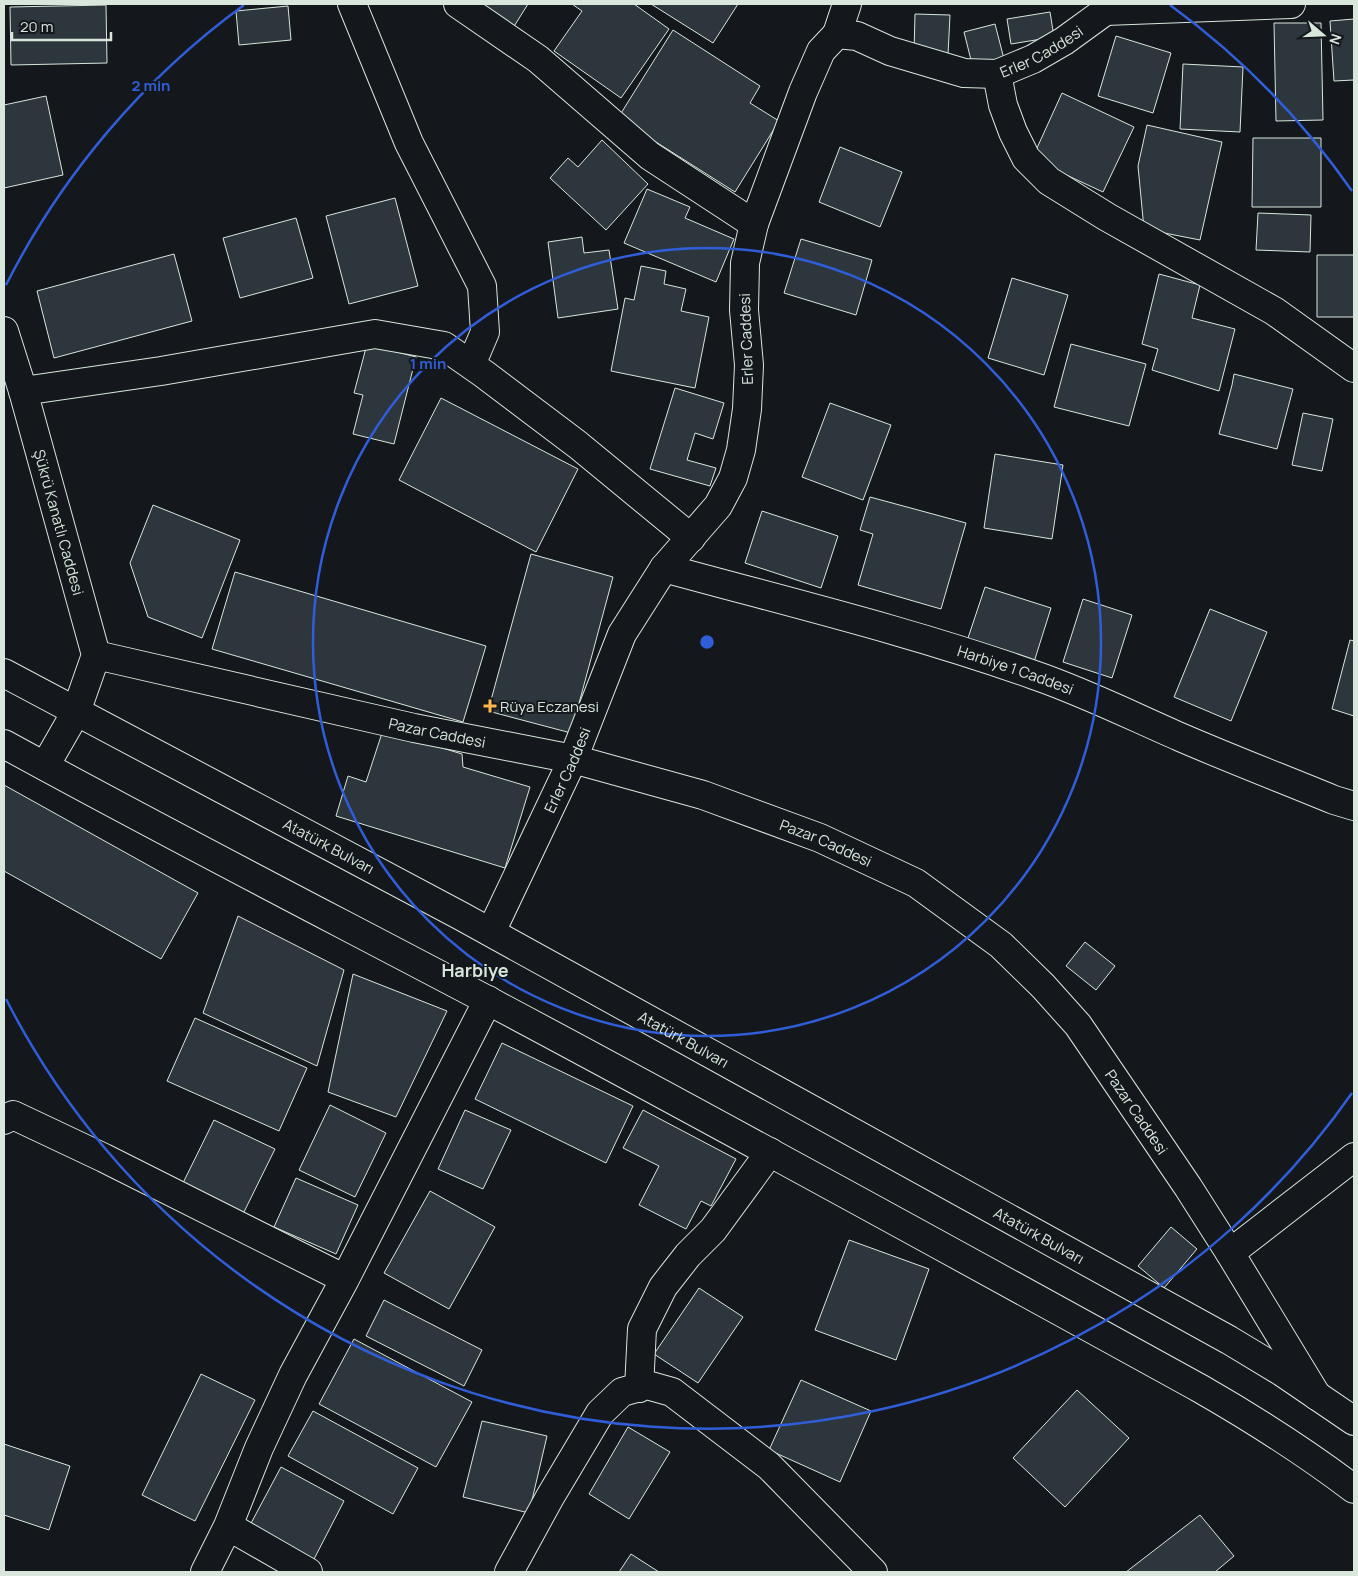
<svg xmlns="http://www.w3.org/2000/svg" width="1358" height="1576" viewBox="0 0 1358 1576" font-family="Manrope,sans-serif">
<rect width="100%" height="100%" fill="#14181c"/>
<path fill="#2c363c" stroke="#d8e6dc" d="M474,4h54l-15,24z
M572,4h62l35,25 -48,69 -67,-47 28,-40z
M651,4h87l-25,39z
M106,5l1,58 -96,2 -1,-58z
M288,6l3,34 -52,5 -3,-34z
M1050,12l4,25 -43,7 -4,-25z
M915,14l35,1 -2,40 -34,-1z
M1354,19v61l-20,1 -4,-60z
M1274,23h47l2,97 -47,1z
M995,24l9,35 -31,9 -9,-36z
M673,30l87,56 -10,17 29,18 -44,71 -117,-74z
M1116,36l55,17 -18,60 -55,-17z
M1183,64l60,3 -3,65 -60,-3z
M1062,93l72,34 -31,65 -71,-33z
M46,96l17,79 -59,13v-83z
M1147,125l75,17 -22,98 -56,-11 -6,-63z
M1253,138h68v69h-69z
M602,140l46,44 -42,46 -56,-52 18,-20 10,9z
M840,147l62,25 -22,55 -61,-25z
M647,189l43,18 -5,11 49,21 -18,43 -92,-39z
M395,198l23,88 -69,18 -23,-88z
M1258,213l53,2 -1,37 -54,-2z
M296,218l17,60 -73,20 -17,-60z
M582,237l2,16 25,-3 9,59 -60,9 -10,-76z
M801,239l71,21 -16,55 -72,-22z
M174,254l18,67 -138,37 -17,-67z
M1317,255h37v62h-37z
M641,266l25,5 -2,13 22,5 -5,22 28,6 -14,71 -84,-17 14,-73 9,2z
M1159,274l41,11 -8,33 43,11 -16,62 -67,-21 6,-21 -16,-5z
M1012,278l56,17 -24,80 -56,-17z
M367,344l49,13 -22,87 -41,-10 10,-39 -9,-2z
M1071,344l75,20 -17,62 -75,-19z
M1234,374l59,15 -16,60 -58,-15 13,-49z
M675,388l49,15 -11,36 -18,-6 -8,27 29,8 -6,18 -60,-17z
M441,398l137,71 -42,83 -137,-72z
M830,403l61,22 -28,75 -61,-23z
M1303,413l30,6 -11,52 -30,-6z
M995,454l68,11 -11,74 -68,-11z
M870,497l96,26 -25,86 -83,-24 15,-51 -13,-4z
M153,505l87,35 -38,98 -54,-21 -18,-54z
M762,511l76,25 -17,52 -76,-25z
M531,554l82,23 -42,156 -83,-22z
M235,572l251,74 -23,76 -251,-73z
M985,587l66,21 -17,54 -67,-21z
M1083,599l49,16 -20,63 -49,-16z
M1210,609l57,23 -36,89 -57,-24z
M1350,640l4,1v75l-22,-7z
M383,730l79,24 1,13 67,20 -25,81 -169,-52 12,-40 18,6z
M4,785l194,108 -37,66 -157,-88z
M238,916l106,54 -27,96 -114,-53z
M1085,942l30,24 -19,24 -30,-24z
M353,974l94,37 -51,106 -68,-25z
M195,1018l112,50 -28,63 -112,-50z
M502,1043l131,63 -27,57 -131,-64z
M330,1105l56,28 -31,64 -56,-27z
M465,1110l46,20 -28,59 -45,-20z
M643,1110l93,49 -25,47 -10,-5 -15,28 -47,-24 20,-39 -36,-18z
M214,1120l61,29 -32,65 -61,-29z
M296,1178l62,27 -22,49 -62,-27z
M430,1191l65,36 -46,82 -65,-36z
M1171,1227l26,22 -33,39 -26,-22z
M849,1240l80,29 -33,91 -81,-30z
M699,1288l44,29 -45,66 -44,-29z
M384,1300l98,50 -18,36 -98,-50z
M354,1339l118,63 -36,65 -117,-63z
M201,1374l54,26 -60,121 -53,-26z
M801,1380l70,31 -31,71 -71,-32z
M1077,1390l52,48 -64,69 -52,-49z
M313,1411l105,57 -25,46 -105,-58z
M482,1421l65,15 -18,77 -66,-16z
M628,1427l42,25 -41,67 -40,-25z
M4,1444l66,22 -21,64 -45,-15z
M281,1467l63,34 -31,60 -64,-34z
M1200,1515l34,41 -19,16h-89z
M631,1554l28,18h-40z"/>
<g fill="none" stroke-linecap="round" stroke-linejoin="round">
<defs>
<path id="minor" d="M352,4l57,139 73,143 3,46 -14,33
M458,4l80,55 112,97 104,68
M1105,11l186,-7
M837,34l10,-30
M997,74l6,31 10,27 13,26 23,23 58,36 167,94 80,57
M23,391l138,-20 214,-37 69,12 40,28 94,71 113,93
M4,1120l9,-5 91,43 241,121
M1230,1253l124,-96
M639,1388l3,-59 21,-42 25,-32 25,-25 57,-78
M228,1526l80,46
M205,1572l23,-46 31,-78 34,-73 52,-96 143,-279
M509,1572l41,-75 50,-84 22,-21 25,-7 25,7 97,74 104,106"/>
<g id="tertiary">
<path id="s1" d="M4,331l19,60 73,264 -20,57"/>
<path id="s2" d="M664,568c124,34 249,64 370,107 50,17 98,41 146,62 51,22 103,42 154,63l20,6"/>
<path id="s3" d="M96,655l318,73 159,31 130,36 117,43 96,45 85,62 42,41 35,39 110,162 42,66 87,143"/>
<path id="s4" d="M491,932l82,-173 49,-125 42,-66 54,-62 15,-28 8,-28 6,-41 2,-44 -5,-55 1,-47 9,-39 49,-132 18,-41 16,-17 20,2 33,15 74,22 33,1 36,-15 31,-18 51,-37"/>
</g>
<g id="trunk">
<path id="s5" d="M4,673l457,243 768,424 53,32 72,49"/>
<path d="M4,744c160,88 322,171 483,256 239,127 476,258 714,389 54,31 104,63 153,100"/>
<path d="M45,766l31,-54"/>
</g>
</defs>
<use href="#minor" stroke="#d8e6dc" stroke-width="30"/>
<use href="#tertiary" stroke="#d8e6dc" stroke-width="30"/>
<use href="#trunk" stroke="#d8e6dc" stroke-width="30"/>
<use href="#minor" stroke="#14181c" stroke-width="28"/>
<use href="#tertiary" stroke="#14181c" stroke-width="28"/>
<use href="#trunk" stroke="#14181c" stroke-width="28"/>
</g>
<g fill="none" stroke="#305dd8" stroke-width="2.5">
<circle cx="707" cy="642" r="394"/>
<path d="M1352 1093A787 787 0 0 1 6 999M6 285A787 787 0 0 1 244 5M1170 5A787 787 0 0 1 1352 191"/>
</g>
<path fill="#ffb74d" stroke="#14181c" stroke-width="2" d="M487.5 698.5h5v5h5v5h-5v5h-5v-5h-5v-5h5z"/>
<g text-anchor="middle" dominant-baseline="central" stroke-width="4" stroke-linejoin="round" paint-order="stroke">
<g font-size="15" fill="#d8e6dc" stroke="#14181c">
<text stroke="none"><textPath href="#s4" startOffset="1200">Erler Caddesi</textPath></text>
<text transform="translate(746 339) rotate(-92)">Erler Caddesi</text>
<text stroke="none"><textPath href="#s1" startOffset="199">Şükrü Kanatlı Caddesi</textPath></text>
<text stroke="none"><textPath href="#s2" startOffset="366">Harbiye 1 Caddesi</textPath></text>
<text stroke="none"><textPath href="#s3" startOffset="350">Pazar Caddesi</textPath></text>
<text stroke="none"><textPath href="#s4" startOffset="179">Erler Caddesi</textPath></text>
<text stroke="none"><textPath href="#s3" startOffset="755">Pazar Caddesi</textPath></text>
<text stroke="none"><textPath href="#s5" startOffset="368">Atatürk Bulvarı</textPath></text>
<text stroke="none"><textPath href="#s5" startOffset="772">Atatürk Bulvarı</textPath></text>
<text stroke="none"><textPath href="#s3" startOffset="1175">Pazar Caddesi</textPath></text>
<text stroke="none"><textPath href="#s5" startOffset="1178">Atatürk Bulvarı</textPath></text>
</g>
<g font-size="15" fill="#d8e6dc" stroke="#14181c" text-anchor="start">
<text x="500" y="706">Rüya Eczanesi</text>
</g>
<g font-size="18" font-weight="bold" fill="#d8e6dc" stroke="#14181c">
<text x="475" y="970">Harbiye</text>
</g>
</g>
<circle cx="707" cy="642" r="8" fill="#305dd8" stroke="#14181c" stroke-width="2.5"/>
<g font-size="15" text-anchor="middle" font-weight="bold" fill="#305dd8" stroke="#14181c" stroke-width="4" stroke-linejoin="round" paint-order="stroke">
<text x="151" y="91">2 min</text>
<text x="428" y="369">1 min</text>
</g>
<rect width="1358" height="1576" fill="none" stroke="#d8e6dc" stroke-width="10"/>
<g transform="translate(1323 35) rotate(109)" stroke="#14181c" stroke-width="4" paint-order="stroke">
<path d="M0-4L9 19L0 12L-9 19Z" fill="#d8e6dc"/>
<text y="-8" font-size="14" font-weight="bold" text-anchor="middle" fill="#d8e6dc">N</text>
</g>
<path d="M12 32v8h99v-8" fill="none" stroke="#d8e6dc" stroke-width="2.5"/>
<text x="20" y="32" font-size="15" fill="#d8e6dc" stroke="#14181c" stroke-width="4" paint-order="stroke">20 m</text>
</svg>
